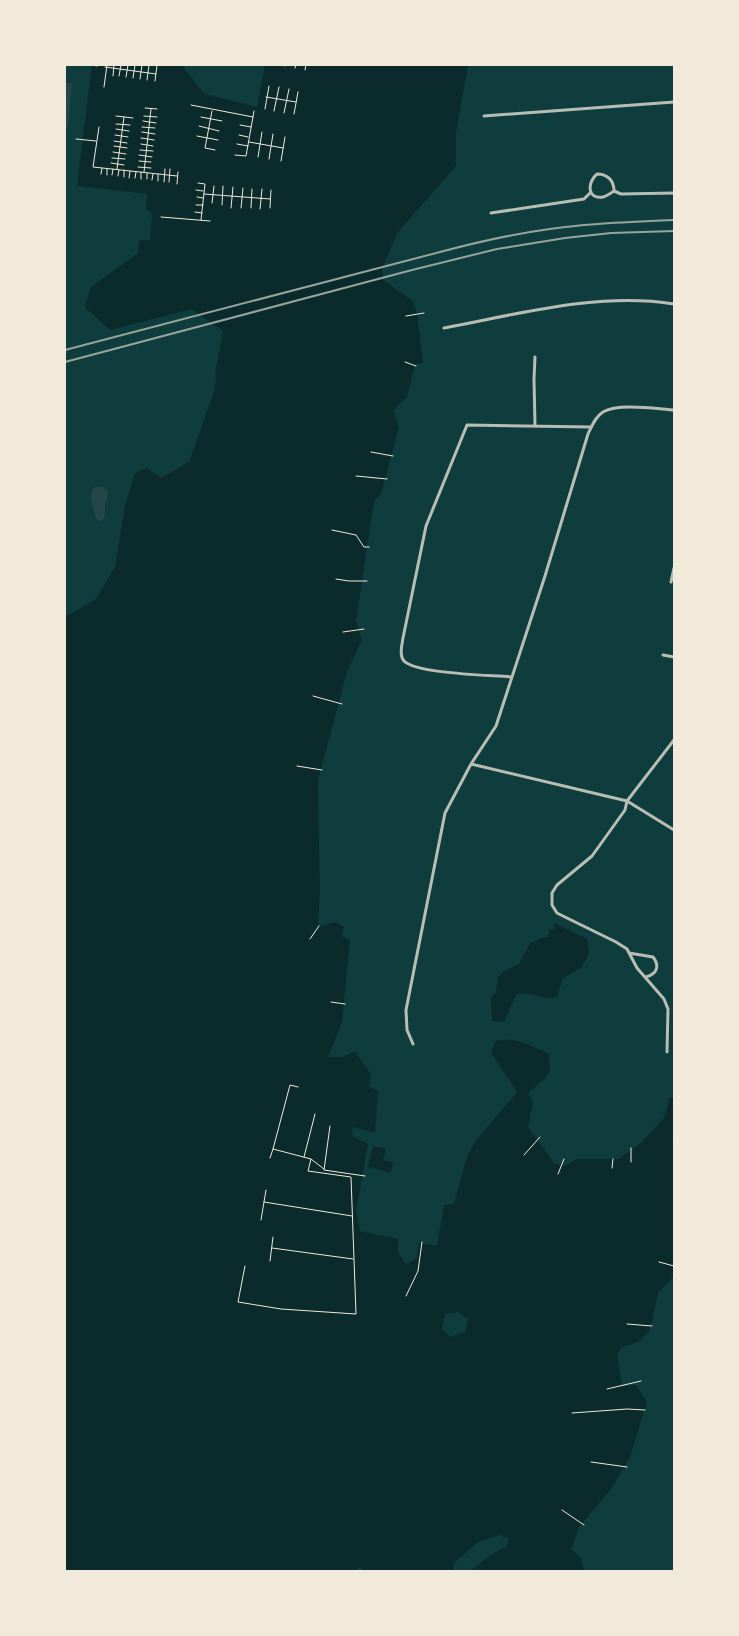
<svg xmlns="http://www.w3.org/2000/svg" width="739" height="1636" viewBox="0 0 739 1636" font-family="'Roboto Condensed',sans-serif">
<rect width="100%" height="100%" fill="#0f3d3e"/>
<path fill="#244646" d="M65,83h7l-4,43 -3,4z
M95,487h9l4,6c0,5 -3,8 -3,13 -1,8 3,12 -6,15l-3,-1c-1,-11 -10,-24 -1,-33z"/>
<path fill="#0a2a2b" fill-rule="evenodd" d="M92,65h90l22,29 53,13 8,-42h203l-12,67v34l-58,66 -16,36 1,12 30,21 4,12 6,50 -8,1 -8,33 -14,13 6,17 -18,67 -7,7 -18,120 6,19 -15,32 -29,108 2,111 -2,36 18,-5 8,5 -2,9 8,4 -8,82 -14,35h15l12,-6 16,24 -2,11 9,5 -3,42 -23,-6 1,9 15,8 -12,67 4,20 38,8v14l8,11 11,-6 2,-15 18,3 7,-41 10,-1 13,-48 8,-14 42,-50 -26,-39 5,-12c18,-5 37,5 53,13l1,17 -5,7 -17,15 5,10 -5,24 26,36 11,3 12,-7h42l23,-17 22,-24 6,-20h4v41l-2,1 2,8v128l-16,17 -8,37 -12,12 -16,5 -5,8 5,31 14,-1 11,17 -17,55 -19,32 -32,38 -8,22 10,9 3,13h-114l22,-17 14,-7 3,-8 -10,-4 -21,7 -24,21v8h-92l-1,-4 -7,4h-289v-954l30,-17 20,-33 10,-61 10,-33 12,-5 14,10 28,-16 26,-73 1,-21 7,-37 -31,-22 -82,21 -25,-23 6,-20 47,-34 1,-13h11l2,-27 -6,-4 1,-15 -70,-8zM458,1312l10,7 -3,13 -15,5 -8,-8 3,-15z
M554,923l33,16 2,14 -8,15 -18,10 -6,19c-15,4 -25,-6 -40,-3 -6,10 -8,20 -13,28l-12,-1 -1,-24 5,-4 2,-15 4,-6 17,-8 11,-21c7,-2 11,-6 18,-6l1,-7 6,-2z
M373,1146l13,3 -3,11 10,2 -2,11 -23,-6z"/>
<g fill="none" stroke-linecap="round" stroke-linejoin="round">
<path stroke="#f1e9da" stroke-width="1" d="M91,65l6,1
M285,66v-1
M105,67l51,7
M295,68l1,-3
M305,70l1,-5
M113,76l1,-11
M119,76l2,-11
M126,77l2,-12
M133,78l2,-13
M140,79l2,-14
M147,80l2,-15
M155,81l2,-16
M104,87l3,-22
M266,97l30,5
M191,105l62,12
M145,108l12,1
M265,109l4,-23
M212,111l-7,37 10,2
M274,111l5,-24
M284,113l5,-24
M294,114l4,-22
M116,116l17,2
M144,116l13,1
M201,117l21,4
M143,121l13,2
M116,124l14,1
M240,125l11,2
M199,126l20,5
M99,127l-6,40 84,9
M142,127l13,1
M116,129l13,2
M142,132l13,2
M115,135l13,2
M239,135l9,2
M197,136l21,4
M141,138l13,2
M76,139l20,2
M114,141l13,2
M249,142l34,6
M141,144l12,2
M237,144l11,2
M114,146l13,2
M140,150l13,1
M113,152l13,2
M139,155l13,2
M235,155l11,1 8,-45
M258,157l4,-25
M112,158l13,1
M269,159l4,-25
M139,161l12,1
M281,161l4,-24
M111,163l13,2
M138,167l13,1
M117,169l7,-52
M144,172l7,-63
M101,174l1,-6
M107,175v-6
M112,175l1,-6
M118,176l1,-6
M124,177v-7
M129,178l1,-7
M135,178l1,-6
M141,179v-7
M147,179v-6
M152,180l1,-6
M158,181v-7
M164,182l1,-13
M169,182l1,-13
M198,183l7,1 -4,36
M177,184l1,-12
M196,190l7,1
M204,194l66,5
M197,197l6,1
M212,203l2,-17
M196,205h7
M222,205l1,-19
M231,208l2,-21
M241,208l2,-20
M251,208l1,-19
M270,208l1,-18
M260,209l2,-20
M195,212l7,1
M161,217l49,4
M406,316l18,-3
M405,362l11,4
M371,452l22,4
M356,476l31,3
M332,530l24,5 8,12h5
M336,579l13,2h18
M343,632l21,-3
M313,696l29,8
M297,766l25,4
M310,939l9,-13
M331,1002l14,2
M330,1126l-6,44 41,6
M631,1148v14
M524,1155l16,-18
M304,1157l11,-43
M270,1158l3,-9
M311,1159l13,10
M612,1168l1,-9
M558,1174l6,-15
M264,1202l88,14
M261,1220l5,-30
M272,1248l81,11
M270,1261l3,-24
M659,1262l15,4
M245,1266l-7,36 43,7 75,5 -5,-137 -43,-6 3,-12 -38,-10 17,-64 8,2
M406,1296l12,-25 4,-29
M627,1324l25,2
M607,1389l34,-8
M572,1413l55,-4 18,1
M591,1462l36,5
M562,1510l22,15"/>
<path stroke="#b8beb3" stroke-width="3" d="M484,116l190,-14
M614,191c0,-11 -7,-17 -17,-17 -10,8 -10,26 6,23 4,-1 8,-4 11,-6l7,3 53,-1
M491,213l93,-14 7,-7
M444,328c75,-14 153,-36 230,-24
M535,357l-1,22 1,47
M671,582l3,-14
M663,655l11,2
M512,677c-21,-2 -95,-3 -108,-16 -5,-6 -2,-16 -1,-23l23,-112 41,-101 124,2
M471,764l156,37 47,-61
M629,953l24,4c7,9 4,17 -7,20
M413,1044l-6,-14 -1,-20 39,-197 26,-49 25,-38 49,-150 43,-142c4,-8 7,-17 15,-22 15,-9 54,-3 71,-2
M667,1052l1,-43 -4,-10 -27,-31 -10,-19 -11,-7 -49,-24 -10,-5 -5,-8v-12l5,-8 35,-29 33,-46 2,-9 47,29"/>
<path stroke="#97a49c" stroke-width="2" d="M65,350l375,-98c30,-8 60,-15 90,-20 47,-8 96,-10 144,-12
M65,362l347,-92 85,-21 68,-11 46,-5 63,-2"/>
</g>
<rect width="739" height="1636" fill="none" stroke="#f1e9da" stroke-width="132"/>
</svg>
